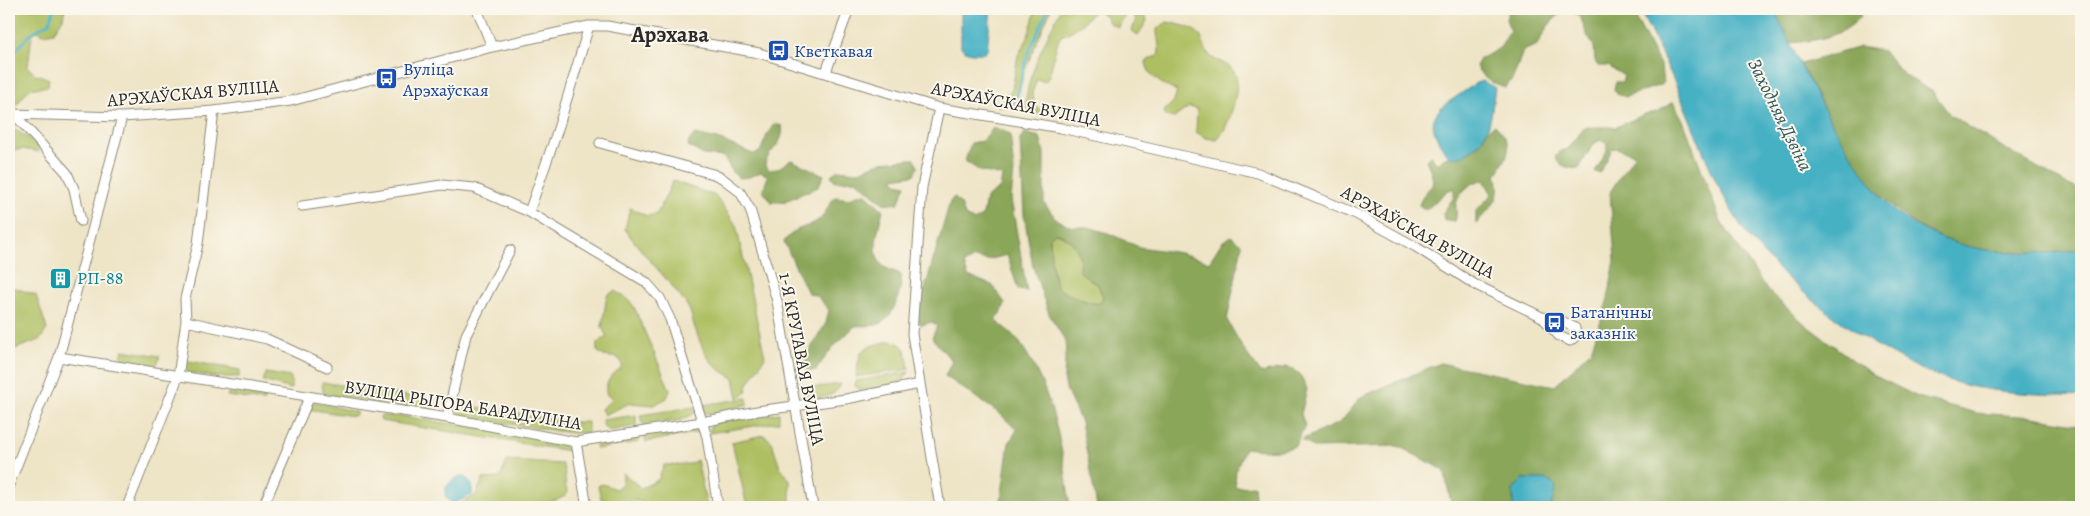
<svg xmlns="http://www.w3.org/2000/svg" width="2090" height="516" viewBox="0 0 2090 516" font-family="Alegreya,serif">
<rect width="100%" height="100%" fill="#fbf7ec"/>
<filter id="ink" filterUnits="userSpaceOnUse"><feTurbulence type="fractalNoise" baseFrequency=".02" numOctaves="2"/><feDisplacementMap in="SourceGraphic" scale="10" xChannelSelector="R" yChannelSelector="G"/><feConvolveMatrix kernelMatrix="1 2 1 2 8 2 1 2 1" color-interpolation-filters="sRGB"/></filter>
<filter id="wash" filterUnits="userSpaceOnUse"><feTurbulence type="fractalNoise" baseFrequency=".0096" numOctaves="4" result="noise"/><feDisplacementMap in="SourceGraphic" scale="20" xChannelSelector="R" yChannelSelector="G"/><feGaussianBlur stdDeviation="1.12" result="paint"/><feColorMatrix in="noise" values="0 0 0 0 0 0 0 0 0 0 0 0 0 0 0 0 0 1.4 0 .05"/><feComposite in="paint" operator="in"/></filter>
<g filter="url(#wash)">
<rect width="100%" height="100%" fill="#eee4c6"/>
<path fill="#adbf62" stroke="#6c7546" d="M10,9h55l-2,9 -9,14 -11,2 -6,-3 -5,3 -4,33 9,9 3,-1 9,4 -1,7 -19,3 -12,15 -8,3z
M1036,9h15l-27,63 -9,36 -17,-2 1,-5 6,-2 7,-9 6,-35 9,-15z
M1061,9h63v9l-6,9 -8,-3 -5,-9 -10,-5c-10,12 -20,21 -34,26 -9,14 -6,32 -16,46l-8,-3 -5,14 3,13 9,6 -1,3 -17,-4c-4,-26 23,-79 35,-102z
M1130,9h13l4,12 -9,14 -6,-4 4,-11z
M1167,22c12,3 27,4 34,15 3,5 4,13 8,18 8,8 23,8 27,21 4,15 -8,54 -19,64l-11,-2 -10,-6 1,-23 -8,-2 -15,11 -8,-2 -2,-5 10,-10 3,-10c-13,-5 -29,-14 -31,-29l5,-4 7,-2c3,-10 -1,-16 -1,-27z
M15,130c9,5 23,12 24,22l-17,-3 -13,3v-21z
M673,181l43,15 20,29 29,132 -17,27 -2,9 -8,5 -4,-20c-26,-12 -31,-27 -40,-53 -2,-6 -3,-13 -6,-18 -19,-28 -44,-50 -63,-78l5,-21 17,8 10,-2z
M1055,233c11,2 21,11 24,22 2,6 -1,11 1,17l18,13 5,12 -2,6c-9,1 -14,-2 -22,-5 -7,-2 -16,-5 -21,-11 -6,-8 -8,-39 -8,-50z
M9,286l27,9 11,34 -7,11 -31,11z
M615,291l14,9 5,7 36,83 -3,8 -13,7 -24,-2 -26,12 -3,-6 12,-10 -6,-4c-4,-9 4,-21 13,-26l2,-4 -3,-7 -15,-2 -7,-5v-8l10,-6 -5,-10 5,-32z
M890,341c18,3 16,12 19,28l-53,8c4,-31 5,-29 34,-36z
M123,350l37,6 -4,11 -32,-5 -3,-4z
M183,360l57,10 -1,7h-24l-29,-5 -3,-3z
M909,372l-10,13 -38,5 -6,-4 1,-5z
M266,373l25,4v12l-28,-8z
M322,382l110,18 2,2 -3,10 -103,-17 -5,-3z
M841,384c-6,14 -20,13 -34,16l-1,-9 3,-3z
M231,388l31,5 3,3 -1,5 -37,-5z
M747,398l1,6 -35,10 -8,-1 -2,-8z
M315,402l41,10v3l-3,1 -46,-7 4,-6z
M452,403l117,19h19v11h-17l-114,-17 -6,-7z
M694,407l1,6 -13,7 -37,5 -3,-2 -2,-8z
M779,413v9l-70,11 3,-10z
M636,415v11l-27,5 -5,-4 -2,-7z
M380,416h22l168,27 4,3 2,6 -195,-31z
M694,427l5,5 -53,10 -2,-6 3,-2z
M764,435l8,7 7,23 11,15v27l-43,-1 -15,-64z
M640,436l-1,6 -43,7 -1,-7z
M697,460l10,47h-58l-4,-4 -8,-2 -19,2 -17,-4 -3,-13 4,-2 14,5 6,-5 1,-11 18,15 17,-8 6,-15 26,-1z
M507,461l55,3c5,10 1,19 6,29 -15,18 -89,14 -113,14l21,-12 7,-16 17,-1z"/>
<path fill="#8aa658" stroke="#5a6842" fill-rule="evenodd" d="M1510,9h121l30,58 2,17 -37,13 -9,-3 -3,-5 2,-7h6l2,-6 -16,-10h-10c-5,-6 -3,-12 -4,-19 -1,-4 -4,-6 -6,-10 -7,-15 -4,-23 -24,-28l-16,17 -11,19 -14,6 -10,27 -8,10c-14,-5 -22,-9 -29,-22l5,-8c19,-10 19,-7 29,-28l-4,-11z
M1774,9h81l6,7c-16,20 -46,25 -71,27z
M1860,47l23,4 21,24 29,17 17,23 42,26 74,43 15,6v59c-21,5 -46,4 -68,3 -124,-4 -162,-90 -212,-188z
M1673,102l10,18 37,100 47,70 40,36 66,49 45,22 58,16 57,4 48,8v82h-530l5,-21 -11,-7h-22l-10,11v17h-61l-8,-37 -46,-24 -83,2 -14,-8 40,-18 20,-25 79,-34 115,23 36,-36 17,-51 7,-39 -5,-68 25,-38 -19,-6 -4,1 -12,24 -5,-1 12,-21v-7l-7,-4 -8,5 -13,24c-11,-1 -19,-2 -24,-12l5,-6 8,-2 17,-22h31l29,-13 12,-2z
M774,124l8,2c3,19 -14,23 -17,39l4,5 8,-1 14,-9 33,15 -6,12 -35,15h-12l-8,-11 5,-15 -7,-4 -12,5 -10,1 -7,-6 -8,-15 -21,-2 -15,-9 1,-5 6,-7 23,5 35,15 7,-2 8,-19z
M1495,125c20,20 15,28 1,50 8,26 -6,31 -20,49v-13l16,-17 -8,-14c-12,1 -25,12 -28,24 -1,6 2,10 -1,17l-11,-1 -1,-7 11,-16v-9l-7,3 -21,19 -7,-5c8,-23 22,-13 7,-45l5,-4 5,7h4l3,-5c11,-1 25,-5 34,-12 8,-7 7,-16 18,-21z
M994,127l16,7 4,37 -3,28 16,93 -9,-3 -11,-34 -19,5 -14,-2 -10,6 4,12 24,9 13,18 -4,11 -6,6c8,7 19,14 25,23 34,49 43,107 50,164h-70l9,-64 8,-13 -18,-17 -54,-37 7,-15 -20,-23 5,-12 -5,-4 -11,3 -4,-9 33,-114 4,-5 7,7 4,12 9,5 9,-6 3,-17 14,-10 2,-12 -22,-5 -15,-10 6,-18 11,-2z
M1024,133l16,4 4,16v50l13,17 15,7h16l20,6 31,14 42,6 28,9 13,-20 9,-6 11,9 -15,75 17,30 17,23 26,-6 13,7 7,15 -6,25 4,12 -10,20c-17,7 -33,4 -50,2l-9,21 -1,18 19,-1 1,10 -3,11h-155l-16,-85 -14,-30 -3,-14 2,-36 -17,-28 -16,-47 -9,-52 -4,-75zM1055,233c11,2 21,11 24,22 2,6 -1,11 1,17l18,13 5,12 -2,6c-9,1 -14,-1 -22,-5 -7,-2 -16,-5 -21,-11 -6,-8 -8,-39 -8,-50z
M910,159h5l3,8 -4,8 -21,3 4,5 9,2 -8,19 -15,-1 -27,-23 -21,1 -4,-6 7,-5 19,2 24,-10z
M858,194h8l17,16c-3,14 -13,41 -2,54 5,6 14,6 20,11 1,14 -7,44 -22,49 -7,3 -17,1 -24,2l-23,22 -16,22 -9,2 -2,-14 21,-35 3,-13 -12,-14 -9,-3 -24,-51c12,-17 21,-12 36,-23 6,-5 9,-16 15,-22l15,2z"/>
<path fill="#46b1c4" stroke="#386e78" d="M961,9h30l-4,41 -2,3c-9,0 -18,2 -24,-6z
M1639,9h135c26,56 53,112 89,163 10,14 21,30 34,41 34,26 74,38 116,39 22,1 47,2 68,-3v147c-40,-2 -81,-2 -120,-12 -74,-20 -185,-101 -225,-166 -22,-35 -36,-75 -52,-113 -13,-33 -29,-65 -45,-96z
M1482,81l13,7c-2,10 -2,19 -4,28 -3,21 -20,43 -42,41 -34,-45 -7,-48 27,-74z
M460,476c10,2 14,9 12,19l-19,9c-15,-10 -7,-21 7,-28z
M1523,479h22l11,7 -5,21h-38v-17z"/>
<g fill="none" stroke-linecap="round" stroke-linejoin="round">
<path stroke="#46b1c4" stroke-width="2.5" d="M9,58l22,-25 18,-10 5,-14
M1014,109l13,-53 21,-47"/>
</g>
</g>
<g filter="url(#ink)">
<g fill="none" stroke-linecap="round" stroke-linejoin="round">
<defs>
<path id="minor" d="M477,9l15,38
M826,72l23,-63
M939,108l-17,79 -10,147 28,173
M9,114l113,3 92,-6 77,-10 201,-54 97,-21h18l152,27 180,55 122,20 197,45 98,41 60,33 58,37 68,33 17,19 11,5 6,-5 -1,-8 -15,-8 -18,-3
M15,115l52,58 7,16 7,32
M600,143l113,31 9,4 18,14 10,17 27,92 36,206
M302,206l140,-21 32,3 55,24 117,70 14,16 10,21 37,118 11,70
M529,212l28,-80 32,-106
M186,321l81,18 60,28
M59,357l388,61 129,24 126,-20 55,-11 89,-12 74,-15
M447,418l19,-83 44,-85
M576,442l11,65
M9,485l50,-128 63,-240
M127,507l51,-130 8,-56 -1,-22 13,-55 16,-133
M263,507l46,-109"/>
</defs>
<use href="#minor" stroke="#8c8878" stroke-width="11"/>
<use href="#minor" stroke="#fff" stroke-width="9"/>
</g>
</g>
<defs>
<symbol id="bus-square" viewBox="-11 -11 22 22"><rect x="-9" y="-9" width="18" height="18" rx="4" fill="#1a4fb4" stroke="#fbf7ec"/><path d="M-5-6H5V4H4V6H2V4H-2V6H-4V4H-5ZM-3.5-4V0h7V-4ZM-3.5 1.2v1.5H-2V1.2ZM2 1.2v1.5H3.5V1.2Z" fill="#fff"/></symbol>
<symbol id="building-square" viewBox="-11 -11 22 22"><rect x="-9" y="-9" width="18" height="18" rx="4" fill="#0f9aa8" stroke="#fbf7ec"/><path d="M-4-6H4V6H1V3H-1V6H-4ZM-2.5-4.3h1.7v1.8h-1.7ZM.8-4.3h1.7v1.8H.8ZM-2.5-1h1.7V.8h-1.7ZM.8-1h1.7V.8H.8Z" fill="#fff"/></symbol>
</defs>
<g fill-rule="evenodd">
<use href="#bus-square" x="766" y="38" width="25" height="25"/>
<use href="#bus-square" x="374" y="66" width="25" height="25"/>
<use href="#building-square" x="48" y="266" width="25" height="25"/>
<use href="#bus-square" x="1542" y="310" width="25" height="25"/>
</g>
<g text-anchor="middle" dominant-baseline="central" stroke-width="4" stroke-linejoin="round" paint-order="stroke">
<g font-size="18" fill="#164399" stroke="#fbf7ec" text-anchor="start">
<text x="794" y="51">Кветкавая</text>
<text x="403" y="69">Вуліца<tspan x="403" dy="21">Арэхаўская</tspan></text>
<text x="1570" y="312">Батанічны<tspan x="1570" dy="21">заказнік</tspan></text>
</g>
<g font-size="18" fill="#2b2b2b" stroke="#fbf7ec">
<text transform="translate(193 93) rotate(-5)">АРЭХАЎСКАЯ ВУЛІЦА</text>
<text transform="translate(1016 104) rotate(11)">АРЭХАЎСКАЯ ВУЛІЦА</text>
<text transform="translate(1418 232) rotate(29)">АРЭХАЎСКАЯ ВУЛІЦА</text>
<text transform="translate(802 359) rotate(79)">1-Я КРУГАВАЯ ВУЛІЦА</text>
<text transform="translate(463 405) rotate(9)">ВУЛІЦА РЫГОРА БАРАДУЛІНА</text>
</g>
<g font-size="18" fill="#0d838f" stroke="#fbf7ec" text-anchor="start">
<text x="77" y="278">РП-88</text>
</g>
<g font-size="19" font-style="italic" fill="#345a61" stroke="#fbf7ec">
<text transform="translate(1780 115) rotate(64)">Заходняя Дзвіна</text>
</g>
<g font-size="22" font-weight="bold" fill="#2b2b2b" stroke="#fbf7ec">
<text x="670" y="35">Арэхава</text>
</g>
</g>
<rect width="2090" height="516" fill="none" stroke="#fbf7ec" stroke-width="30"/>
</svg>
